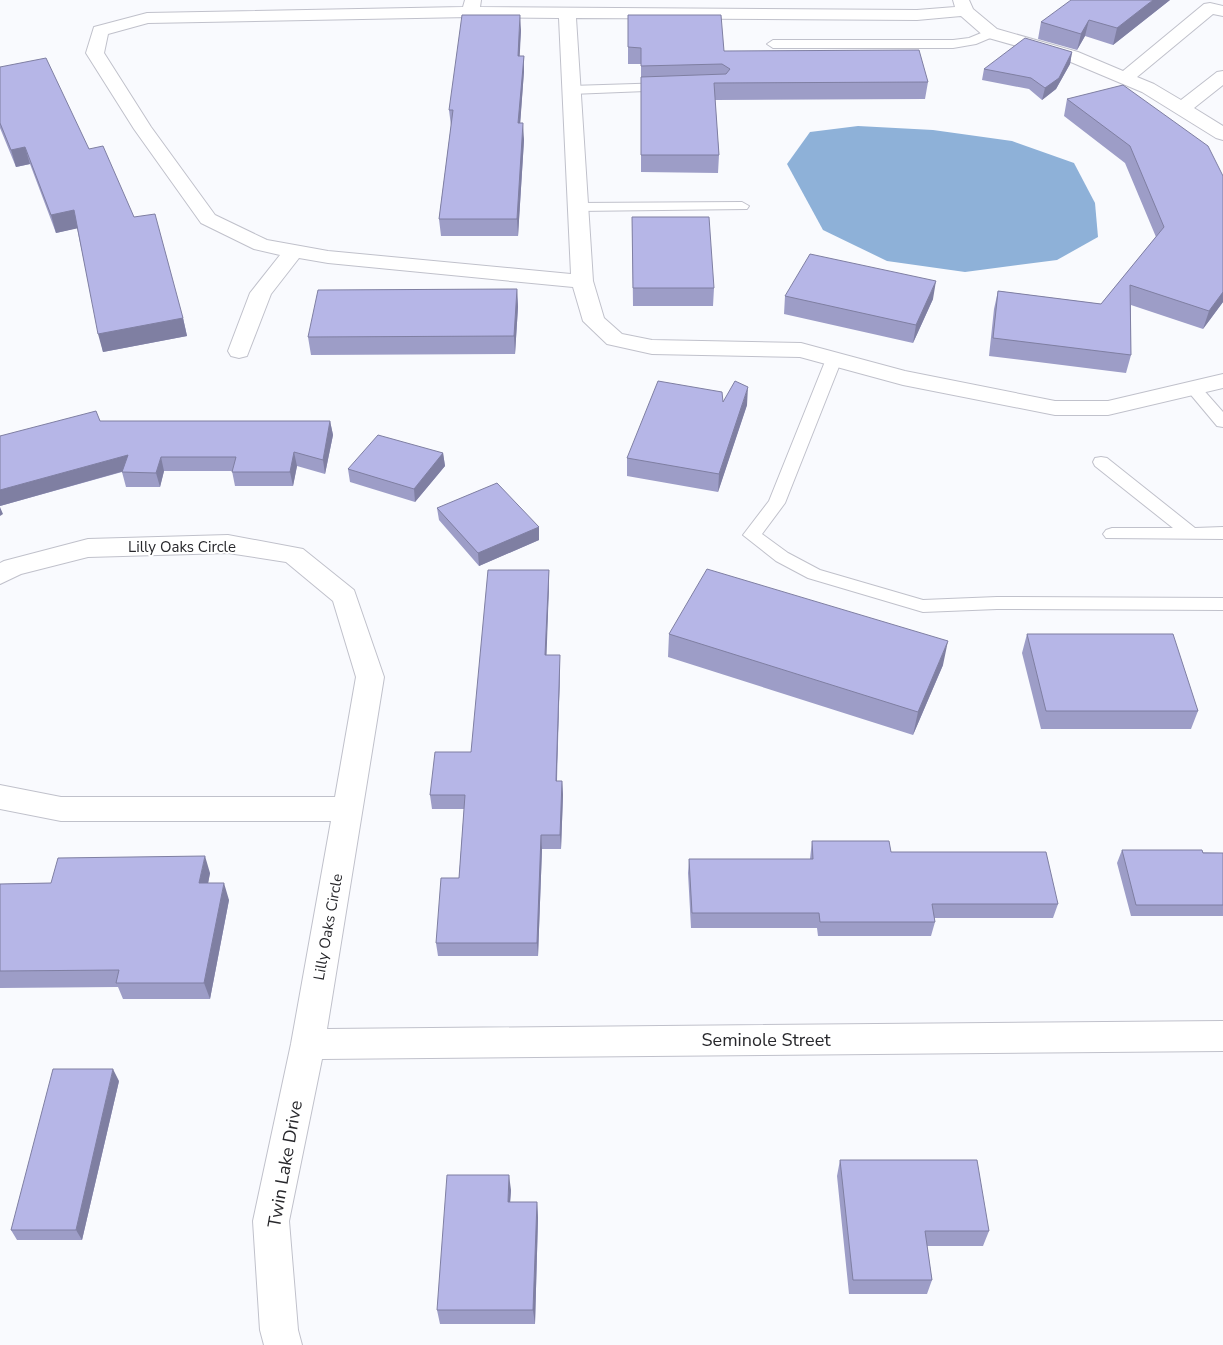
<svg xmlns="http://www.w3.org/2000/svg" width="1223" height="1345" viewBox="0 0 1223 1345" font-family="'Nunito Sans',sans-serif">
<rect width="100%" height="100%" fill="#f9fafe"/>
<path fill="#8eb1d8" d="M858,126l75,4 79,11 62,22 21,40 3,34 -41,23 -92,12 -78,-11 -64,-31 -36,-66 23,-32z"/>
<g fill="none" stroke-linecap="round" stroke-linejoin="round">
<defs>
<path id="lane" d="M991,29l6,4 -2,3 -19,8 -23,4h-180l-6,-4 6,-4h180l16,-2z
M667,83l4,1 2,3 -2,3 -100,4 -6,-4 6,-4z
M742,202l7,4 -2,3 -170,2 -7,-4 7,-4z
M834,354l8,5 -57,144 -23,31 26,19 32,17 103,30 74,-3 226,1v12l-226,-1 -74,3 -115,-34 -32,-17 -33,-26 26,-34 57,-142z
M1194,384l6,2 23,26v15l-6,-1 -31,-37z
M1101,457l6,1 88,70 28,-1v12l-117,-1 -3,-4 3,-4 6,-2h61l-78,-62 -2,-4 2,-4z"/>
<path id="street" d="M465,0h16l-1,7 437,3 38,-3 -2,-7h16l4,9 24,20 81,23 45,19 81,-67 6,-1 13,3v10l-10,-2 -76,63 17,7 27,16 36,-28 6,-1v14l-29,23 29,18v14l-7,-2 -74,-46 -76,-32 -81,-23 -24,-21 -44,4 -341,-2 17,263 11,37 18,16 30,6 149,3 104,28 150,30h53l115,-27v14l-115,27h-53l-152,-30 -103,-28 -148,-3 -45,-10 -24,-23 -10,-34 -245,-24 -29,-5 -28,36 -24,62 -8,2 -8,-2 -3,-5 22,-58 30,-38 -26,-6 -53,-26 -67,-94 -48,-76 8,-26 53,-14 316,-6zM470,17l89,1 12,256 -243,-23 -61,-11 -52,-25 -64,-88 -47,-74 4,-19 40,-11z
M228,535l75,14 51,41 30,87 -57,352 896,-8v30l-901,8 -33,162 9,109 4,15h-38l-4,-15 -7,-109 38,-177 40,-223h-270l-61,-12v-24l61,12h274l21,-120 -23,-76 -47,-39 -58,-9 -140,4 -67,17 -21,10v-21l4,-2 84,-22z"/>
</defs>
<use href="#lane" stroke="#c0c1cb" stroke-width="2"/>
<use href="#street" stroke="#c0c1cb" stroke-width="2"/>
<use href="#lane" fill="#fff" fill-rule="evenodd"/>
<use href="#street" fill="#fff" fill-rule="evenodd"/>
</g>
<path fill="#9d9dc7" d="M1170,0l-57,45 -28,-9 -8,14 -39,-11 3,-17z
M628,15l96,36 204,31 -3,17 -210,1 4,55 -1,18 -77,-1v-108h-13z
M521,30l-2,26h5v15l-4,52 4,17 -6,96h-77l-2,-17 12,-93 -2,-16z
M1072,52l-2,12 -14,25 -14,11 -13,-11 -47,-9 2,-11z
M0,67l89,82 45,68 49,101 4,18 -84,16 -26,-124 -21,5 -26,-69 -14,3 -16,-39z
M1067,99l156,77v126l-20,27 -72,-24v50l-5,18 -137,-17 5,-47 4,-18 103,13 55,-67 -31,-74 -61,-47z
M632,217l82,71 -1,18h-80z
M517,289l1,18 -3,47 -204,1 -3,-18z
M785,296l148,3 -20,44 -129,-29z
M723,402l24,3 -29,87 -91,-16v-18z
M100,421h230l3,14 -8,39 -28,-8 -4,20h-58l-3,-15h-68l-4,16h-34l-4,-15 -122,34v-70z
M443,453l2,13 -30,36 -65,-20 -2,-13z
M437,508l102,19v13l-60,26 -40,-46z
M549,570v15l-3,70 14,15 -3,111h5l1,14 -2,54h-19l-4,107h-100l-2,-13 23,-65 5,-69h-32l-2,-14 41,-43z
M669,634l274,31 -30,70 -245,-78z
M1027,634l171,77 -7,18h-150l-19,-76z
M812,841l79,11 167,52 -5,14h-119l1,4 -4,14h-113l-1,-8h-126l-3,-55 1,-14h121z
M1122,850l101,3v63h-92l-14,-53z
M210,873l-2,10 21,17 -19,99h-87l-5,-12 -118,1v-104l51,-1z
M119,1081l-37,159h-65l-6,-10z
M840,1160l149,71 -6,15h-56l5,34 -5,14h-78l-12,-118z
M511,1190l-1,12h27l1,16 -3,106h-95l-3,-14z"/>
<path fill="#7f7fa2" d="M1153,0h17l-57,45 4,-17z
M520,15l1,15 -2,41 -1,-15z
M1089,20l-4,16 -8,14 4,-16z
M1072,52l-2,12 -14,25 -14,11 3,-12z
M524,56v15l-5,69 -1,-17z
M523,123l1,17 -6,96 -1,-17z
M25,147l5,17 -14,3 -5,-17z
M74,210l5,18 -23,5 -5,-18z
M936,281l-3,18 -20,44 3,-18z
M517,289l1,18 -3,47 -1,-18z
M1223,292v10l-20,27 6,-18z
M183,318l4,18 -84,16 -5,-18z
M748,387l-1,18 -29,87 1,-18z
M330,421l3,14 -8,39 -2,-14z
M294,452l3,14 -4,20 -3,-14z
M443,453l2,13 -30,36 -1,-13z
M128,455l3,14 -131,37v-16z
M161,457l3,14 -4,16 -4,-14z
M0,507l3,7 -3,2z
M539,527v13l-60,26 -1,-13z
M549,570v15l-3,85 -1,-15z
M948,641l-5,24 -30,70 5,-23z
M560,655v15l-4,125v-14z
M562,781l1,14 -2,54 -1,-14z
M541,835l1,14 -4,107 -1,-13z
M205,856l5,17 -5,27 -6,-17z
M224,883l5,17 -19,99 -6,-16z
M113,1069l6,12 -37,159 -6,-10z
M509,1175l2,15 -2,28 -1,-16z
M537,1202l1,16 -3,106 -2,-14z"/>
<path fill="#b6b6e7" stroke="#7f7fa2" d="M1071,0h82l-36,28 -28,-8 -8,14 -40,-12z
M462,15h58l-2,41h6l-6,67h5l-6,96h-78l14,-109h-4z
M628,15h93l3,36 195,-1 9,32 -214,1 5,72h-78v-78l85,-3 4,-5 -8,-5 -81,2v-18l-13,-1z
M1025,38l47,14 -13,26 -14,10 -14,-10 -47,-9z
M46,58l43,91 14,-3 31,71 21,-3 28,104 -85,16 -24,-124 -23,5 -26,-68 -14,3 -11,-27v-56z
M1123,85l85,61 15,30v116l-14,19 -79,-26 1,70 -138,-17 5,-47 103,13 63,-77 -34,-81 -63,-47z
M632,217h77l5,71h-81z
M810,254l126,27 -20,44 -131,-29z
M517,289l-3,47 -206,1 10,-47z
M658,381l64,11 1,10 12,-21 13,6 -29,87 -92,-16z
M96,411l4,10h230l-7,39 -29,-8 -4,20h-58l4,-15h-75l-5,16 -34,-1 6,-17 -128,35v-54z
M378,435l65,18 -29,36 -66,-20z
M497,483l42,44 -61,26 -41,-45z
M707,569l241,72 -30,71 -249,-78z
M488,570h61l-4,85h15l-4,126h6l-2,54h-19l-4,108h-101l5,-65h18l6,-83h-35l5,-43h36z
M1027,634h146l25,77h-152z
M812,841h77l2,11h155l12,52h-126l3,18h-115l-1,-9h-127l-3,-54h124z
M1122,850h80l1,3h20v52h-87z
M205,856l-6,27h25l-20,100h-88l3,-13 -119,1v-87l51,-1 7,-25z
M53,1069h60l-37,161h-65z
M840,1160h137l12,71h-64l7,49h-79z
M447,1175h62l-1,27h29l-4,108h-96z"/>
<g text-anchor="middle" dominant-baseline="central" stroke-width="4" stroke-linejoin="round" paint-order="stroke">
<g font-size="15" fill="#28282c" stroke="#fff">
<text x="182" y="547">Lilly Oaks Circle</text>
<text transform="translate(328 927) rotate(-80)">Lilly Oaks Circle</text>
</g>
<g font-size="18" fill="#28282c" stroke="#fff">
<text x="766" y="1040">Seminole Street</text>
<text transform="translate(285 1164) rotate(-80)">Twin Lake Drive</text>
</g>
</g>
</svg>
